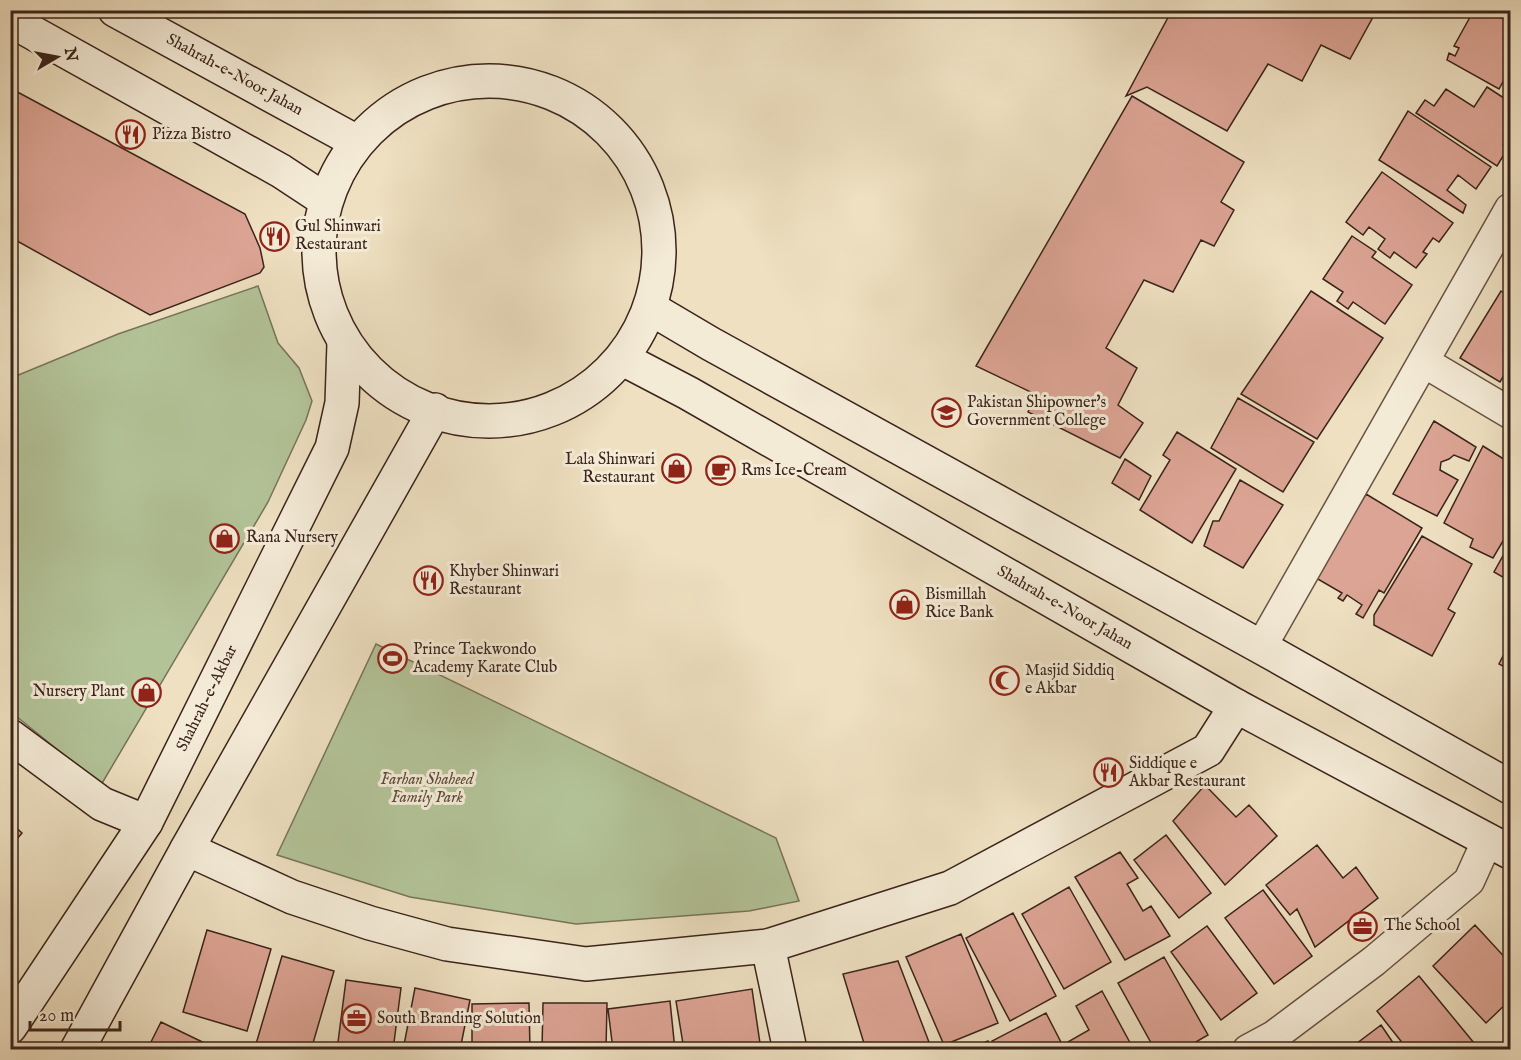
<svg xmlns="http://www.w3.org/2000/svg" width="1521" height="1060" viewBox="0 0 1521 1060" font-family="'IM FELL English',serif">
<rect width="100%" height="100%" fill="#eee0c1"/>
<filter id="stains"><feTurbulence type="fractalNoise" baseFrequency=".00333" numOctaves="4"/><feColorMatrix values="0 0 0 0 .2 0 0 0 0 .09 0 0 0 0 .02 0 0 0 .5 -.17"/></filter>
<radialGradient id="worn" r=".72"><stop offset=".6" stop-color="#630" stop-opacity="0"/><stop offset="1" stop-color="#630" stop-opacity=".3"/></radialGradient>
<path fill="#b3c398" stroke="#77745a" stroke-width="1.5" d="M258,286l20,57 21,25 13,33 -6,19 -38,82 -167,283 -90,-73v-334l107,-44z
M376,644l400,194 23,63 -50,10 -173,13 -166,-27 -133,-42z"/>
<path fill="#dca494" stroke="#3b241b" stroke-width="1.5" d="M1172,10h188l13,7 -23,42 -29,-14 -19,36 -34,-17 -41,67 -80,-44 -21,9z
M1474,10h16l20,14v60l-6,-4 -5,9 -52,-29 2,-7 6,3 4,-8 -5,-2z
M1494,10h16v6l-2,3z
M1487,87l23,15v32l-7,11 5,3 -11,18 -81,-53 9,-13 9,6 12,-17 28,18z
M10,88l235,126 15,34 4,19 -4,6 -110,42 -140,-78z
M1132,96l112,66 -23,40 13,8 -20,36 -13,-6 -28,52 -29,-12 -38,68 31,20 -19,37 25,18 -23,35 -92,-46 9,-17 -61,-29z
M1408,111l83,56 -15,22 -18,-14 -11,15 19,15 -3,8 -84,-53z
M1382,172l71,51 -14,19 -6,-4 -10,14 4,2 -11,14 -22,-16 -4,6 -12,-9 7,-10 -16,-12 -6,8 -17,-13z
M1352,236l24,16 -4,5 40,28 -27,39 -32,-22 -5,7 -11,-8 6,-9 -20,-13z
M1311,291l72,47 -66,101 -76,-45z
M1501,291l9,6v68l-10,17 -40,-24z
M1510,376v12l-5,-3z
M1238,398l76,44 -31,50 -72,-44z
M1434,421l42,26 -7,14 -15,-6 -5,4 -8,3 -1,8 18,10 -21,36 -44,-22z
M1177,432l59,37 -44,74 -52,-33 30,-50 -7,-5z
M1483,446l27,17v66l-17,29 -23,-11 3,-8 -29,-16z
M1125,459l26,17 -12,24 -27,-17z
M1240,480l43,25 -40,63 -39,-22 9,-25h6z
M1366,494l56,34 -38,65 -5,-3 -16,28 -7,-4 6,-9 -15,-10 -4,6 -5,-3 4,-5 -26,-15z
M1422,536l50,28 -24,45 7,4 -23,43 -58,-31v-10z
M1510,543v27l-4,9 -12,-7z
M1510,642v28l-11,-6z
M1205,785l31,32 13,-12 28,31 -52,49 -52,-64z
M10,822l12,11 -12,14z
M1166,835l45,58 -32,25 -45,-58z
M1317,845l26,33 13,-11 22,31 -63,49 -18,-38 -7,6 -24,-30z
M1120,852l18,26 -11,6 16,27 8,-5 19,30 -45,24 -50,-83z
M1069,887l42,75 -47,27 -42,-75z
M1263,890l49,66 -38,28 -49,-66z
M1013,913l43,83 -46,25 -44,-83z
M1475,925l35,38v37l-24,23 -53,-57z
M1207,926l50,67 -36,27 -50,-68z
M207,930l64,19 -24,82 -64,-19z
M961,934l37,89 -54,22 -38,-88z
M282,956l52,15 -23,79h-35l-20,-6z
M1164,957l44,78 -26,15h-27l-37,-67z
M898,961l34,89h-66l-23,-76z
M1419,976l55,67 -8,7h-58l-31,-39z
M346,980l55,8 -8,62h-56z
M415,988l55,12 -10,50h-57z
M752,989l9,61h-77l-8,-49z
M1102,991l32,59h-64l-4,-7 23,-13 -13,-24z
M670,1001l5,49h-62l-5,-41z
M529,1003l1,47h-58v-46z
M543,1003h64l-1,47h-64z
M1046,1013l19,37h-69l-4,-9z
M161,1022l58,28h-72z
M1381,1025l17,25h-50z
M988,1041l3,9h-26z"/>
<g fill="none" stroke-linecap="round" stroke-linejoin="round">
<defs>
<path id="street" d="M1424,362l86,51
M1261,647l249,-438
M1248,1050l26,-14 100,-75 95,-80 19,-42"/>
<g id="secondary">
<path id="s1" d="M115,10l240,131"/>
<path d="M10,20l271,151 44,29"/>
<circle cx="489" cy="251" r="170"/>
<path d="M650,308l61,36 550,303 249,140"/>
<path id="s2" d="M623,359l65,34 548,313 274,146"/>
<path d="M10,736l92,68 44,18"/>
<path d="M187,849l105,48 78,26 77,21 139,20 182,-18 182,-58 258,-138 28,-44"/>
<path d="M768,946l22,104"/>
<path id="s3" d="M10,1027l136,-205 186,-374 10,-45 2,-60"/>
<path d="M77,1050l110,-201 248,-439"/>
</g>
</defs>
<use href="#street" stroke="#685344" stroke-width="33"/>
<use href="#secondary" stroke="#3b241b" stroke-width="36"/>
<use href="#street" stroke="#f4ebd7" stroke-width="30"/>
<use href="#secondary" stroke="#f4ebd7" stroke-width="33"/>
</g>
<defs>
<symbol id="restaurant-ring" viewBox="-11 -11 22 22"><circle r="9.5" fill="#f4ebd7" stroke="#8f2418" stroke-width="1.5"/><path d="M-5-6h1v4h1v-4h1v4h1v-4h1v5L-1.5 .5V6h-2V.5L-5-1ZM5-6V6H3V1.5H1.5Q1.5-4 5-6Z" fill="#8f2418"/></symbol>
<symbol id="university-ring" viewBox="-11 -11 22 22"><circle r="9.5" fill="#f4ebd7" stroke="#8f2418" stroke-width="1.5"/><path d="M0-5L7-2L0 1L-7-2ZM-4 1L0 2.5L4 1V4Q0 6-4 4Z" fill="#8f2418"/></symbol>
<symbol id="shop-ring" viewBox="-11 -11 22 22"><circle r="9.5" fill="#f4ebd7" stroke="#8f2418" stroke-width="1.5"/><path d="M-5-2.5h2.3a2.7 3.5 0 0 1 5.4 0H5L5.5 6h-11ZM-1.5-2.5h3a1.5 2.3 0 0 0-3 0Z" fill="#8f2418"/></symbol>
<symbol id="cafe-ring" viewBox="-11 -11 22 22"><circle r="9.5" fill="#f4ebd7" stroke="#8f2418" stroke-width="1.5"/><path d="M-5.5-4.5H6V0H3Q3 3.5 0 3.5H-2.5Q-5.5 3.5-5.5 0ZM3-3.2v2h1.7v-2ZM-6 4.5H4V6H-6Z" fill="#8f2418"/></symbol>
<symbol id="stadium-ring" viewBox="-11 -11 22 22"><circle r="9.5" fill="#f4ebd7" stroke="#8f2418" stroke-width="1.5"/><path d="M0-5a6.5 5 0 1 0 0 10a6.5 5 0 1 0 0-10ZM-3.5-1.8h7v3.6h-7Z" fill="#8f2418"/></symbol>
<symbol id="mosque-ring" viewBox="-11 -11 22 22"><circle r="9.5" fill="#f4ebd7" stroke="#8f2418" stroke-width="1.5"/><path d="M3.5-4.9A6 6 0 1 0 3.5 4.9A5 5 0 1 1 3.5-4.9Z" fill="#8f2418"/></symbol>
<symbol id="office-ring" viewBox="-11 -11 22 22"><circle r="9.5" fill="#f4ebd7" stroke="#8f2418" stroke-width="1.5"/><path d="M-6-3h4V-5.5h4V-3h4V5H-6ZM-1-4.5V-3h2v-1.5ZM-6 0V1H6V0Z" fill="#8f2418"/></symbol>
</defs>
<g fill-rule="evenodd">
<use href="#restaurant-ring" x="114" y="118" width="33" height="33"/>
<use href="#restaurant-ring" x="258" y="220" width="33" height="33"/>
<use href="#university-ring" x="930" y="396" width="33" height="33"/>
<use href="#shop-ring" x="660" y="452" width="33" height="33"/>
<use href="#cafe-ring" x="704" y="454" width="33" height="33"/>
<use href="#shop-ring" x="208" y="522" width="33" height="33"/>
<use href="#restaurant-ring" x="412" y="564" width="33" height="33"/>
<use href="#shop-ring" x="888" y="588" width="33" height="33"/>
<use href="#stadium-ring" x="376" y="642" width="33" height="33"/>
<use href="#mosque-ring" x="988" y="664" width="33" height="33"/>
<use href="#shop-ring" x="130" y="676" width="33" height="33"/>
<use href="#restaurant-ring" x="1092" y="756" width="33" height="33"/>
<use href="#office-ring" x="1346" y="910" width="33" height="33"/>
<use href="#office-ring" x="340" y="1002" width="33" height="33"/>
</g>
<g text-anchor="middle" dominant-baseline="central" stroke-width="6" stroke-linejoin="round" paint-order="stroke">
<g font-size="16" fill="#3b241b" stroke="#f4ebd7">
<text stroke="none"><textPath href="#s1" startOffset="136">Shahrah-e-Noor Jahan</textPath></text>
<text stroke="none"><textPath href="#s2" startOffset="507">Shahrah-e-Noor Jahan</textPath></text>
<text stroke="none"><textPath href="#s3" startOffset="384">Shahrah-e-Akbar</textPath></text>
</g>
<g font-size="16" fill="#3b241b" stroke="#f4ebd7" text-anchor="start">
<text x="152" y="135">Pizza Bistro</text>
<text x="295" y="227">Gul Shinwari<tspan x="295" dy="18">Restaurant</tspan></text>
<text x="967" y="403">Pakistan Shipowner's<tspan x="967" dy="18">Government College</tspan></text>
<text x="655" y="460" text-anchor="end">Lala Shinwari<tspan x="655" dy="18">Restaurant</tspan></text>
<text x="741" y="471">Rms Ice-Cream</text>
<text x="246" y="538">Rana Nursery</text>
<text x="449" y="572">Khyber Shinwari<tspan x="449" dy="18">Restaurant</tspan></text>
<text x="925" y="595">Bismillah<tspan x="925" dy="18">Rice Bank</tspan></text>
<text x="413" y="650">Prince Taekwondo<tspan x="413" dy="18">Academy Karate Club</tspan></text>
<text x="1025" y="671">Masjid Siddiq<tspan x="1025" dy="18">e Akbar</tspan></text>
<text x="125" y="692" text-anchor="end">Nursery Plant</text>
<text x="1129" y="764">Siddique e<tspan x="1129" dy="18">Akbar Restaurant</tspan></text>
<text x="1384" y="926">The School</text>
<text x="377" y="1019">South Branding Solution</text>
</g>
<g font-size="16" font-style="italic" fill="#594c3a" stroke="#f4ebd7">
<text x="427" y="780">Farhan Shaheed<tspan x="427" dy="18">Family Park</tspan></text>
</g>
</g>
<rect width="1521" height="1060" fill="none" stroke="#eee0c1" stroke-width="36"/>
<rect x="12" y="12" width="1497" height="1036" fill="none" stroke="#3b241b" stroke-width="3"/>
<rect x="18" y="18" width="1485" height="1024" fill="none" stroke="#3b241b" stroke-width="1.5"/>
<g transform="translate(57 57) rotate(80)" stroke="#f4ebd7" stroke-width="4.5" paint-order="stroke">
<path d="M0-4.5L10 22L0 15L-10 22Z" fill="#3b241b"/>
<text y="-9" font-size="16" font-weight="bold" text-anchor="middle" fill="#3b241b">N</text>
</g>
<path d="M30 1021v9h90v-9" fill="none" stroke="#3b241b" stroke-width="3"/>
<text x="39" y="1021" font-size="18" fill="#3b241b" stroke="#f4ebd7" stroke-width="4.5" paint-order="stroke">20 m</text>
<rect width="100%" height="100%" filter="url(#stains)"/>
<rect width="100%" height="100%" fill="url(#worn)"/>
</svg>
